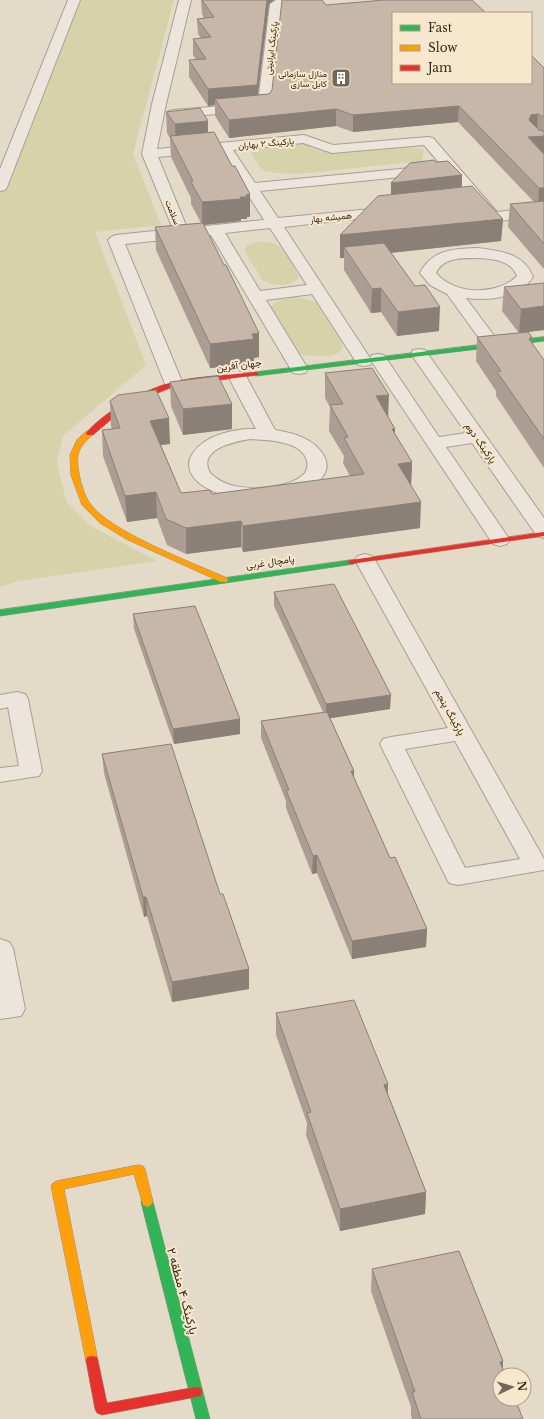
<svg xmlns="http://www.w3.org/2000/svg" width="544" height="1419" viewBox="0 0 544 1419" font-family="'Libre Baskerville',Vazirmatn,serif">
<rect width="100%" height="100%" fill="#e4dac8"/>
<path fill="#d6d3aa" d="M69,0h105l-41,154 28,71 -66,7 51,133 -83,71 -6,26 9,39 23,24 68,36 -138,20 -19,6v-415z
M303,143c28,20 71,3 103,3 6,1 12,3 18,4l-2,11 -124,13 -22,-1 -14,-3 -11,-17 7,-6z
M256,242c28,-2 30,12 42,33l1,2c-8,11 -25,9 -36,4l-18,-29 1,-6z
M293,297l9,1 14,4 26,41c3,19 -35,14 -46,9l-25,-41v-4l7,-7z"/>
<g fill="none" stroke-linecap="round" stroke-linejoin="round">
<defs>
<path id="street" d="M68,0h12l-73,187 -2,3 -5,1v-22z
M179,0h12l-25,104 -9,45 147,-14 29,10 95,-8 5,1 64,74 47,-5v8l-51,7 -5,-2 -64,-75 -92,8 -29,-10 -70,7 22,33 176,-17 5,1 2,3 -2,3 -5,1 -171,17 18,27 113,-11 5,1 2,3 -2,3 -5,1 -107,12 86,131 2,-3 6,-1 6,1 55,82 27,-4 -55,-79 2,-4 6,-1 6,1 119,168v20l-7,-2 -65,-93 -26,4 64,93 -3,4 -7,2 -7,-2 -121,-182 -2,3 -6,1 -6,-1 -46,-71 -46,6 42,69 -3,4 -6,1 -6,-1 -82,-138 -86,9 58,140 -3,4 -6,1 -6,-1 -3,-4 -57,-144 3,-3 5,-2 57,-6 -31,-75 10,-50zM220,151l44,69 -77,8 -29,-71zM270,228l37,57 -47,6 -35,-58z
M276,0h18l-2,3 -10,3 -11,100 -2,3 -95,9 -5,-1 -2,-3 2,-3 5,-1 84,-7 12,-99z
M478,248c22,3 46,5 55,29 -14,21 -43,24 -67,21l35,47 -2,4 -6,1 -6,-1 -40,-55 -17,-9 -10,-12c12,-24 34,-24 58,-25zM478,258c15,1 33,2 39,18 -20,20 -63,19 -81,-3 7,-16 27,-15 42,-15z
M237,371l6,1 3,4 29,54c18,3 39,8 49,26 22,42 -104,61 -132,19 -4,-7 -4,-15 1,-22 12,-18 42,-25 63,-24l-28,-53 3,-4zM250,439c16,1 52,1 57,22 1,4 0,8 -2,12 -14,16 -58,18 -77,11 -7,-2 -12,-6 -18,-11 -13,-24 24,-31 40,-34z
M365,554l7,2 3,4 169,299v11l-86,15 -9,-2 -3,-6 -66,-133 3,-5 8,-2 57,-9 -93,-168 3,-4zM455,741l65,118 -55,9 -60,-119z
M17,692l8,2 3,5 14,72 -3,5 -39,6v-14l19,-2 -11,-59 -8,2v-14z
M0,939l9,3 4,6 12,61 -4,7 -21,3z"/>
<path id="fast" d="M544,337v4l-288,35 -4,-2 4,-2z
M351,560l4,2 -1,2 -354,52v-6z
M147,1197l4,2 2,3 57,217h-14l-55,-217 2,-3z"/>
<path id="slow" d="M87,431h6l1,2c-6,7 -14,12 -16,22 -2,11 4,37 11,47 18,29 105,61 138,76l1,2 -1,2h-6l-95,-43 -26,-16 -18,-18 -11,-30 -1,-20 7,-15z
M139,1165l4,1 2,3 8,33 -2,3 -4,2 -4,-2 -9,-31 -70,15 34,172 -1,4 -5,1 -5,-1 -1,-4 -35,-175 2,-3 4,-2z"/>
<path id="jam" d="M256,372l2,1v2l-83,11 -32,13 -23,13 -27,23h-6l-1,-2c19,-22 59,-44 87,-51 25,-6 57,-7 83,-10z
M544,532v4l-193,28 -4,-2 4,-2z
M92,1356l5,1 1,4 9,42 89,-16 5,1 1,4 -1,4 -5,1 -94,18 -5,-2 -2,-4 -9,-48 1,-4z"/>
</defs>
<use href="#street" stroke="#a99f92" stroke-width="2"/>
<use href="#fast" stroke="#988e82" stroke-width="1"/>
<use href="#slow" stroke="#988e82" stroke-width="1"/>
<use href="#jam" stroke="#988e82" stroke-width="1"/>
<use href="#street" fill="#ebe5db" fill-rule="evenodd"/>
<use href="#fast" fill="#30b455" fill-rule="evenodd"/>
<use href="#slow" fill="#ff9f0a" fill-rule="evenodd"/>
<use href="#jam" fill="#e5322d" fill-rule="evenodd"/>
</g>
<path fill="#ab9d91" d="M201,0h73l-5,4 -12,91 12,-1 3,-4 54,-85 218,63v85h-1l1,1v115l-36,-42 2,-23 24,-2 -76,-80 -105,10 -17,-6 -107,12 -14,-22v-11l-7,1 -19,-29v-17h7l-3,-5v-16l8,-1 -3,-4 -1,-15 7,-1 -2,-4z
M166,112l42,20 24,34 18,28v23h-3v2h-6v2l-37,4 55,132 -5,1v6l-44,4 -54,-118 -1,-23 46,-4 -10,-19v-6l-20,-41 -1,-19 -3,-5z
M436,162l26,13v12l41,32 -2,22 -110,12 48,78 -42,5 -16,-24 -10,1 -27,-43v-12h-4v-23l51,-40z
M504,287l40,43 -16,2 4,5v6l12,17v108l-48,-72v-5l-20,-30 1,-24 42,-4 -17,-22z
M325,373l63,44 7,12v6l17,27 -1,23 9,43 -177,24 -2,-5 -55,7 -19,-9 -10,-27 -30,4 -24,-66 -1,-26 10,-1 -1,-3 -1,-25 60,43 -9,1 20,48 31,1 138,-18 -7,-13 1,-7 -15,-25 1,-24 -5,-9z
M170,382l62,47 -49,6 -12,-29z
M274,592l116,117 -60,9 24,53v7l36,80 37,71 -1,18 -74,12 -35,-86 -5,1 -26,-66v-7l-25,-63v-17l62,-9 -49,-106z
M133,614l107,105v15l-66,10 -40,-115z
M102,754l118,140 29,95 -77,13 -25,-86 -3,1 -40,-144z
M276,1013l112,71v10l38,98 -1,22 -85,17 -34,-96 1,-12 -31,-88z
M372,1269l131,92v7l20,51h-111l-1,-4v-8l-40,-116z"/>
<path fill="#8b8076" d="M267,0h7l-5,4 -12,98 -42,-3v6l-7,1v-17z
M459,106l-1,16 -105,10v-17z
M336,109v17l-107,12v-18z
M538,114l-1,17 -8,-11 2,-5z
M208,121v22l-32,3 -1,-22z
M544,136v17l-17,1 1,-17z
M462,175l-1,22 -70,8v-22z
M539,188h5v18h-6z
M250,194v23h-3v2h-6v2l-39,4v-23l38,-5 6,-2z
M503,219l-2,22 -150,16 -7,-10v11h-4v-23z
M381,288v24l-10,1 1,-24z
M544,306v24l-25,3 2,-24z
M440,307l-1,24 -42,5 1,-24z
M259,333v24l-5,1v6l-44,4v-24l42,-10z
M532,337l-2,24 -1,-22z
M389,395l-1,25 -12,-24z
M232,404v25l-49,6v-26z
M169,418l1,26 -19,2 -1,-25z
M392,429h3l-1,25z
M412,462l-1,26 -13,-24z
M156,492l1,26 -30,4 -2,-26z
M421,502l-1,26 -177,24v-26z
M241,521v26l-55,7v-26z
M391,695l-1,14 -64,10v-15z
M240,719v15l-66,10 -1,-15z
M351,771h3l-1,17z
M317,855v18l-5,1 1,-18z
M143,897h3l1,19 -3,1z
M427,929l-1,18 -74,12v-18z
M249,969v20l-77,13v-20z
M388,1084l-1,22 -3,-21z
M426,1192l-1,22 -85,17v-22z
M503,1361l-1,14 -2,-13z"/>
<path fill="#c7b7a9" stroke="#8b8076" d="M202,0h65l-10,85 -49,4 -19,-29 17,-1 -13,-20 18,-2 -14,-18 17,-2z
M282,0h40l4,5 58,-5h88l14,13h-93v70h138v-28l13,13v49l-6,-3 -7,1 -2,5 10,10 5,1v5l-16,1 16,17v34h-5l-80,-82 -106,9 -17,-6 -107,11 -14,-21 54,-5 3,-4z
M200,108l8,13 -33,3 -9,-12z
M214,132l18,34h3l15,28 -4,1 1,2h-7l1,2 -39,3 -11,-20 2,-1 -23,-45z
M434,160l2,2 12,-1 14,14 -71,8 19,-20z
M472,186l31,33 -163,16 38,-39z
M544,201v43l-34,-40z
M203,223l21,42h2l33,68 -7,1 2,5 -44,5 -55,-117z
M384,243l31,43 10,-1 15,22 -42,5 -17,-24 -9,1 -28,-42z
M544,283v23l-23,3 -17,-22z
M528,332l4,5 -3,2 15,21v79l-47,-67 4,-1 -24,-34z
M372,368l17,27 -13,1 19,33h-3l20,33 -14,2 23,38 -178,24 -2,-5 -55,7 -20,-9 -10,-27 -31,4 -23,-66 18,-2 -10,-27 8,-6 38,-5 13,28 -19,3 31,72 29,-3 2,4 152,-20 -20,-36 4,-1 -18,-32 13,-1 -18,-31z
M218,376l14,28 -49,5 -13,-27z
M334,584l57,111 -65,9 -52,-112z
M195,606l45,113 -67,10 -40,-115z
M327,712l27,59h-3l39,87 5,-1 32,72 -75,12 -35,-86 -4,1 -27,-66h3l-28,-69z
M171,744l49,150h3l26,75 -77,13 -26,-85h-3l-41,-143z
M354,1000l34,84 -4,1 42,107 -86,17 -33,-96 4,-1 -35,-99z
M459,1251l44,110 -3,1 5,13h-5v24h15l8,20h-102l-9,-27h3l-43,-123z"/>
<defs>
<symbol id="building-square" viewBox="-11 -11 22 22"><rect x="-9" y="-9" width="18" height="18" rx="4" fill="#736658" stroke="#f7e8cd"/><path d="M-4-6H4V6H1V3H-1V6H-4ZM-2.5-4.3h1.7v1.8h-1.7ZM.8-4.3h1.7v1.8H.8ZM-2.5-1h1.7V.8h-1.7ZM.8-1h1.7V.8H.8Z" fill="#fff"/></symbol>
</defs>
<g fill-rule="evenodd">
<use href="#building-square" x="330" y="67" width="22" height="22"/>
</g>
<g text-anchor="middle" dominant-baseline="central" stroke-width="4" stroke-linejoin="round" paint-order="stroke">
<g font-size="9" fill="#36271b" stroke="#f7e8cd">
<text transform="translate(271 48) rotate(-83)">پارکینگ ایرانیتی</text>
<text transform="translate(266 143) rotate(-5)">پارکینگ ۲ بهاران</text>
<text transform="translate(173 212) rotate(68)">سلامت</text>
<text transform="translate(331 217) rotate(-6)">همیشه بهار</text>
</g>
<g font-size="9" fill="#36271b" stroke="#f7e8cd" text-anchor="end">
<text x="327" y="73">منازل سازمانی<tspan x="327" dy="10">کابل سازی</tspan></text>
</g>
<g font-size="10" fill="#36271b" stroke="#f7e8cd">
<text transform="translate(239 365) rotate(-7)">جهان آفرین</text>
<text transform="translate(481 443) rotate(55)">پارکینگ دوم</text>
<text transform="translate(270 562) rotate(-8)">پامچال غربی</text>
<text transform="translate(450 712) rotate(61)">پارکینگ پنجم</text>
</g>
<g font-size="12" fill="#36271b" stroke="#f7e8cd">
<text transform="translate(183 1291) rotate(75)">پارکینگ ۴ منطقه ۲</text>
</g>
</g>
<rect x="392" y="12" width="140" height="72" fill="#f7e8cd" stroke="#aa9b86"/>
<rect x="400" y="25" width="20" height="6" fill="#30b455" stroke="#aa9b86"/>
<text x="428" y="32" font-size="12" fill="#36271b">Fast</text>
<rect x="400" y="45" width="20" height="6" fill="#ff9f0a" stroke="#aa9b86"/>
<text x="428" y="52" font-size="12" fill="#36271b">Slow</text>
<rect x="400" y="65" width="20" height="6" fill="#e5322d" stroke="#aa9b86"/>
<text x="428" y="72" font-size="12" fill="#36271b">Jam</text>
<g transform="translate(512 1387) rotate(85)"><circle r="19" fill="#f7e8cd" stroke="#aa9b86"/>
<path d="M0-3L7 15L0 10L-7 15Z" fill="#736658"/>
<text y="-6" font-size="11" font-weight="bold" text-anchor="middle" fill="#36271b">N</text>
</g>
</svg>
